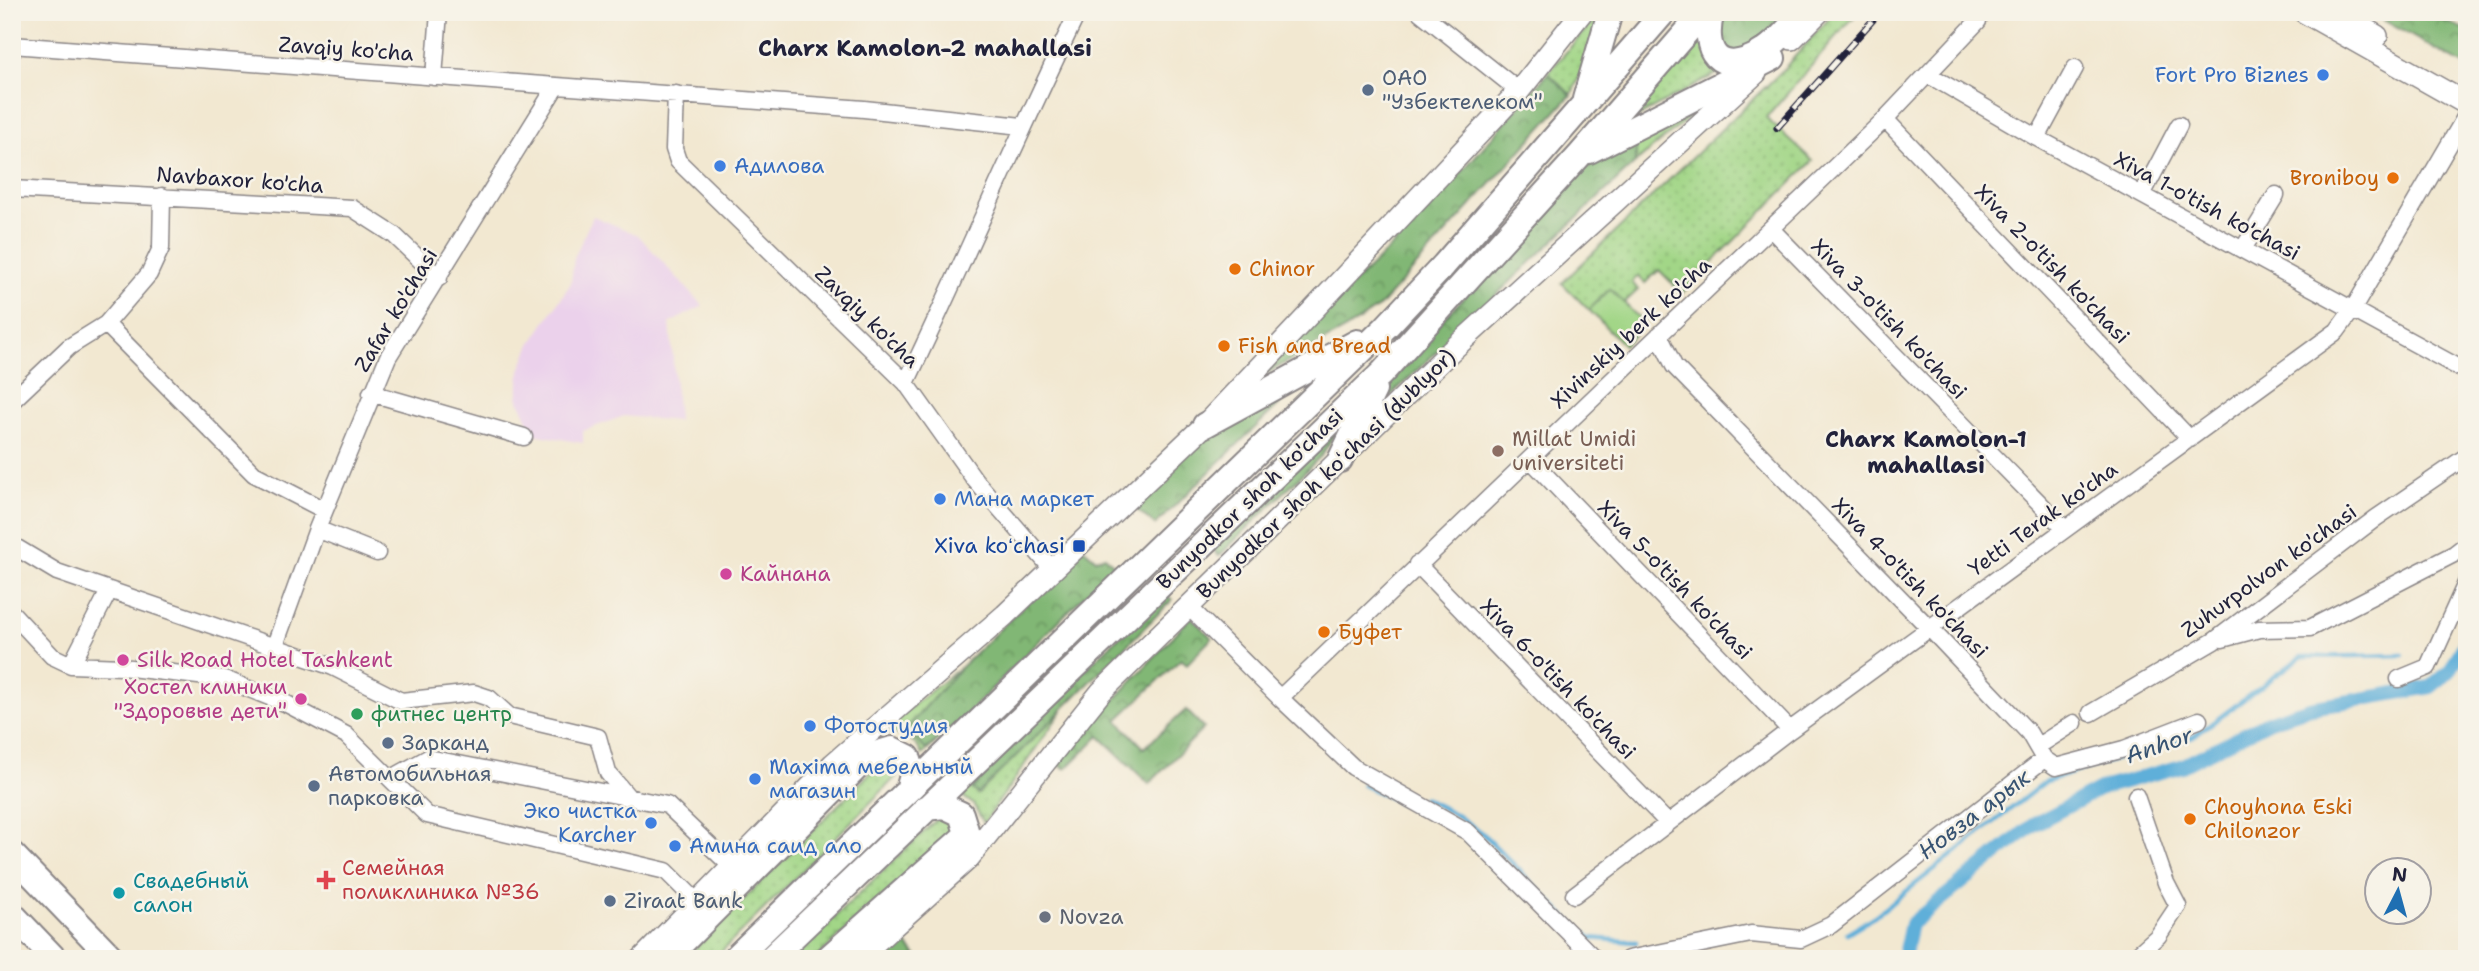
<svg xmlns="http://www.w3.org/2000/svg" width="2479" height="971" viewBox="0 0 2479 971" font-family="'Shantell Sans',sans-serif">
<defs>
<pattern id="grass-dots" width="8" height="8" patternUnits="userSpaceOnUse" patternTransform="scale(1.75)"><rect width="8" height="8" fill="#a2d687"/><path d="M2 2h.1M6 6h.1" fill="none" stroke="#8bb775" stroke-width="1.8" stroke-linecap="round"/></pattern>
<pattern id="forest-crowns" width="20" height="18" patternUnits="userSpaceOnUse" patternTransform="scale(1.75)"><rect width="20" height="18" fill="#81b774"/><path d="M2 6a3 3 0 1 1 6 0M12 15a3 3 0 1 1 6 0" fill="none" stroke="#699460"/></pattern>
</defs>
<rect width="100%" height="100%" fill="#f7f3e8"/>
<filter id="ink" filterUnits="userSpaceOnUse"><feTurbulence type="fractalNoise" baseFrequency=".0143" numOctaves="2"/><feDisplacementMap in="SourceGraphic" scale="14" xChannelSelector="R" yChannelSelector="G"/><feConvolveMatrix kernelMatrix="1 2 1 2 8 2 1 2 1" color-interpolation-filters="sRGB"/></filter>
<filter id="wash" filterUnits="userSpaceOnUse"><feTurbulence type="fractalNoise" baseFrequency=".00686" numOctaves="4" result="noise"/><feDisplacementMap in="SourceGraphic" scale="28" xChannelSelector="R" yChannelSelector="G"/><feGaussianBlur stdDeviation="1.57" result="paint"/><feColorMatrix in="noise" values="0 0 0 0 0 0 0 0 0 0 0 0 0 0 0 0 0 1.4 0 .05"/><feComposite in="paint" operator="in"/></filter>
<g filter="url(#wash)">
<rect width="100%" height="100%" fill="#f2e8d1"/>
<path fill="#ebd1eb" d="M593,216l45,19 65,71 -33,17 8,98 -54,-5 -41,15v12l-49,-9 -16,-36 2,-28 11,-26 40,-61 3,-25z"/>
<path fill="url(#grass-dots)" stroke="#627c61" stroke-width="2" d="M1835,12h23l-92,106 47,43 -131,132 -23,-23 -14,13 -7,-7 -6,6 6,8 -14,13 -14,-14 -21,21 -27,-27 219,-211z
M1600,13l-12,46 -17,36 -23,-22z
M1699,39l23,32 -87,47 -2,-7z
M1716,95l-80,67v-21z
M961,667l-35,83 40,-35 -44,40c-7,-19 -23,-22 -42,-23z
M1053,700l-75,94 88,-89 -82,118 -11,-19 -15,-11z
M892,758l8,10 -4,9 -182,182h-30l197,-197z
M946,817l11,11 -142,131h-24l146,-140z"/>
<path fill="url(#forest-crowns)" stroke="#526c58" stroke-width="2" d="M1721,12h71l-49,43 -22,-8z
M2369,12h57l41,19v36z
M1548,73l23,22 -191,211 -34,23 -93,52 172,-167z
M1636,141v21l-248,236 -3,-3 24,-39 185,-199z
M1308,376l-153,149 -25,-21 59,-58z
M1338,428l-16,27 -103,101 -7,-8z
M1083,548l13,11 9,-3 9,9 -148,150 -40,35 -20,-21 55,-62z
M1165,593l7,7 -194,194 -6,-5 81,-89z
M1191,617l21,21 -25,26 -6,-5 -64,61 27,28 42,-38 18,18 -55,56 -50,-48 -33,33 -10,-6z
M899,935l20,24h-47z"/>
<path fill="#a2d687" stroke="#627c61" stroke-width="2" d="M1610,289l35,35 -21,21 -35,-35z"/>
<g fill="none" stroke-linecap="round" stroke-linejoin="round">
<path stroke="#5eafd9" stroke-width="4.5" d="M2128,756l65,-19 108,-80 102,-2
M1363,785l38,18
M1423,798l32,16 28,20 86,86 22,18 45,4
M1847,933l28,-17 171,-135 70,-22"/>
<path stroke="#5eafd9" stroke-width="14" d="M1903,959l8,-35 122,-99 69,-37 80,-22 88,-45 40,-13 121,-21 19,-16 17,-32"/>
</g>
</g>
<g filter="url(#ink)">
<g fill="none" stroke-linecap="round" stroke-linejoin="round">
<defs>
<path id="street" d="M1420,12l99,79
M12,45l852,64 158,17
M1929,75l108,63 430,234
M434,77l5,-65
M676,94l-2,55 4,12 228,222 69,97 78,90
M1885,119l305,320
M2037,138l38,-70
M12,189l340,19 42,27 45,43
M2142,195l37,-70
M1771,229l294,300
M2243,249l33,-54
M106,324l148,150 70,36
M1659,335l15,31 266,273 89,94 15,26
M906,383c59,-123 112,-248 172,-371
M371,393l153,44
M12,401l57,-54 37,-23 43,-50 12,-26 1,-52
M1530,459l260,271
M317,529l60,24
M12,545l45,27 276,95 68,34 73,-8 15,5 20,18 89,21 10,36 21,25
M1417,564l251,259
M1189,607l91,91 605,-579 93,-98
M12,613l40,43 19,9 51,2 102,12 63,25 59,31 81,80 239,56 31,31
M2222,639l37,-10 51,-1 144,-74 13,-10
M274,648l43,-119 71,-172 167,-269
M71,665l38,-74
M2399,679l29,-12 39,-86
M1280,698l73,69 115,65 127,127
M2091,713l123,-72 162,-123 91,-62
M2038,746l36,-23
M392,778l36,-20 239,47 64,61
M1574,895l216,-165 547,-399 16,-22 114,-195
M1628,959l123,-25 50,5 30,-14 213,-166 12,8 68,-18 75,-29
M2132,959l26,-23 20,-30 -12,-23 -30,-87"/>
<path id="secondary" d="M2304,12l163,92
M2336,12l41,24
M1792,39l27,-27
M642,959l191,-195 172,-149 200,-190 314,-334 63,-79
M857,959l111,-100 133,-167 349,-340 306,-279"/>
<path id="primary" d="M1712,12c-11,39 7,65 47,42 17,-10 31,-27 44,-42
M1585,99l25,-87
M1589,151l184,-93
M1205,425l152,-83
M1340,460l34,-70
M12,854l101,105
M12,914l43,45
M666,959l202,-203 24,-7 16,8 5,15 -5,18
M734,959l652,-632 58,-62 220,-253
M770,959l612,-586 197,-217 125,-144
M827,959l137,-122 2,-7 -5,-16 -17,-8 -18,2"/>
</defs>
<use href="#street" stroke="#8a8586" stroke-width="19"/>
<use href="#secondary" stroke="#8a8586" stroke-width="24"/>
<use href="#primary" stroke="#8a8586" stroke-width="28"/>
<use href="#street" stroke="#fff" stroke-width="16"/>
<use href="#secondary" stroke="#fff" stroke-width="21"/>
<use href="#primary" stroke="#fff" stroke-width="24"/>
<defs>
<path id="rail" d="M1777,128l103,-116"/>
</defs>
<use href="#rail" stroke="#22223b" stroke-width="7"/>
<use href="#rail" stroke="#f7f3e8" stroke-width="4.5" stroke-dasharray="13" stroke-linecap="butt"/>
</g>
</g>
<g fill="#3f7fe0" stroke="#f7f3e8" stroke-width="2.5">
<circle cx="2323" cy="75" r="7"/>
<circle cx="720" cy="166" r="7"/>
<circle cx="940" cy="499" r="7"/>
<circle cx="810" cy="726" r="7"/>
<circle cx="755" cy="779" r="7"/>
<circle cx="651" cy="823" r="7"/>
<circle cx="675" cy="846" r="7"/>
</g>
<g fill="#5c6f8a" stroke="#f7f3e8" stroke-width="2.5">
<circle cx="1368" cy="90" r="7"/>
<circle cx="388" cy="743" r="7"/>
<circle cx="314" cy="786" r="7"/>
<circle cx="610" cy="901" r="7"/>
</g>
<g fill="#e8710a" stroke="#f7f3e8" stroke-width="2.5">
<circle cx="2393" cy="178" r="7"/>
<circle cx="1235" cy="269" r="7"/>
<circle cx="1224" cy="346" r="7"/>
<circle cx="1324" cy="632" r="7"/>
<circle cx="2190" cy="819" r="7"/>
</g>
<circle fill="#8d6e63" stroke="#f7f3e8" stroke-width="2.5" cx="1498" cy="451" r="7"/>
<rect fill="#1a4fb4" stroke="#f7f3e8" stroke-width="2.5" x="1072" y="539" width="14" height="14" rx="3.5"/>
<g fill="#d1479c" stroke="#f7f3e8" stroke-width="2.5">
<circle cx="726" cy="574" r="7"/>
<circle cx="123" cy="660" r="7"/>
<circle cx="301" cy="699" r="7"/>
</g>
<circle fill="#2e9e5b" stroke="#f7f3e8" stroke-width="2.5" cx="357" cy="714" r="7"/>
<path fill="#e0444e" stroke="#f7f3e8" stroke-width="2.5" d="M322.5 869.5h7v7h7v7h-7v7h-7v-7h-7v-7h7z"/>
<circle fill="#0f9aa8" stroke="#f7f3e8" stroke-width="2.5" cx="119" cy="893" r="7"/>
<circle fill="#6b7280" stroke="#f7f3e8" stroke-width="2.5" cx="1045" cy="917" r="7"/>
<g text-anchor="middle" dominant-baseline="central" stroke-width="5" stroke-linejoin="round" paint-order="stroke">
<g font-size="21" fill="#22223b" stroke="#f7f3e8">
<text transform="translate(346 49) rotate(4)">Zavqiy ko'cha</text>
<text transform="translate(240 180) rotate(4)">Navbaxor ko'cha</text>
<text transform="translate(2207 206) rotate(28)">Xiva 1-o'tish ko'chasi</text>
<text transform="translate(2052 264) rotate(46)">Xiva 2-o'tish ko'chasi</text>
<text transform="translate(396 310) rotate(-59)">Zafar ko'chasi</text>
<text transform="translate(867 317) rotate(44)">Zavqiy ko'cha</text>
<text transform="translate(1889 319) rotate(46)">Xiva 3-o'tish ko'chasi</text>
<text transform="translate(1631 333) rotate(-43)">Xivinskiy berk ko'cha</text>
<text transform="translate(1326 474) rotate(-44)">Bunyodkor shoh koʻchasi (dublyor)</text>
<text transform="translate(1250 499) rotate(-44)">Bunyodkor shoh ko'chasi</text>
<text transform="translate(2043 519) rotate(-36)">Yetti Terak ko'cha</text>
<text transform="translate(2269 571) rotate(-36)">Zuhurpolvon ko'chasi</text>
<text transform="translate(1910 578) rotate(46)">Xiva 4-o'tish ko'chasi</text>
<text transform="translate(1675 580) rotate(46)">Xiva 5-o'tish ko'chasi</text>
<text transform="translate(1558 679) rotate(46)">Xiva 6-o'tish ko'chasi</text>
</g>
<g font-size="21" fill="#366cbe" stroke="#f7f3e8" text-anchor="start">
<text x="2309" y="75" text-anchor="end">Fort Pro Biznes</text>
<text x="734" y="166">Адилова</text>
<text x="954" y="499">Мана маркет</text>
<text x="824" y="726">Фотостудия</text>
<text x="769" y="767">Maxima мебельный<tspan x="769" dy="24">магазин</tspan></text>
<text x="637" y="811" text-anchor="end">Эко чистка<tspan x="637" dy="24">Karcher</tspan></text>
<text x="689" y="846">Амина саид ало</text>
</g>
<g font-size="21" fill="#4e5e75" stroke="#f7f3e8" text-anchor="start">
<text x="1382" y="78">ОАО<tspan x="1382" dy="24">"Узбектелеком"</tspan></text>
<text x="402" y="743">Зарканд</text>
<text x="328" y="774">Автомобильная<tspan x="328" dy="24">парковка</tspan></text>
<text x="624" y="901">Ziraat Bank</text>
</g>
<g font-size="21" fill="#c56008" stroke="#f7f3e8" text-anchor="start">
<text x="2379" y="178" text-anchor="end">Broniboy</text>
<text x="1249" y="269">Chinor</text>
<text x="1238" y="346">Fish and Bread</text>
<text x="1338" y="632">Буфет</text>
<text x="2204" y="807">Choyhona Eski<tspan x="2204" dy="24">Chilonzor</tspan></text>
</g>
<g font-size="21" fill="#785e54" stroke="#f7f3e8" text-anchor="start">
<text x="1512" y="439">Millat Umidi<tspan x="1512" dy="24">universiteti</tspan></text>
</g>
<g font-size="21" fill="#164399" stroke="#f7f3e8" text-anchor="end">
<text x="1065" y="546">Xiva koʻchasi</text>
</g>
<g font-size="21" fill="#b23c85" stroke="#f7f3e8" text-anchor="start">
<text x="740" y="574">Кайнана</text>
<text x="137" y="660">Silk Road Hotel Tashkent</text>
<text x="287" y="687" text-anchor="end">Хостел клиники<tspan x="287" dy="24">"Здоровые дети"</tspan></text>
</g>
<g font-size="21" fill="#27864d" stroke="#f7f3e8" text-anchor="start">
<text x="371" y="714">фитнес центр</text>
</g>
<g font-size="21" fill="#be3a42" stroke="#f7f3e8" text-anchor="start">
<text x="342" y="868">Семейная<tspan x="342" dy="24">поликлиника №36</tspan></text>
</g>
<g font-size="21" fill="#0d838f" stroke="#f7f3e8" text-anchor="start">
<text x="133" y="881">Свадебный<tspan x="133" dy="24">салон</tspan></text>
</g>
<g font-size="21" fill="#5b616d" stroke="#f7f3e8" text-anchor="start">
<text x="1059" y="917">Novza</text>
</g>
<g font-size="23" font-weight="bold" fill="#22223b" stroke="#f7f3e8">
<text x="925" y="48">Charx Kamolon-2 mahallasi</text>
<text x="1926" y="439">Charx Kamolon-1<tspan x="1926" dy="26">mahallasi</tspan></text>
</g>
<g font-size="23" font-style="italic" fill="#375372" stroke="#f7f3e8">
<text transform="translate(2159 745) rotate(-19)">Anhor</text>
<text transform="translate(1974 814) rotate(-37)">Новза арык</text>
</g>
</g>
<rect width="2479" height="971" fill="none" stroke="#f7f3e8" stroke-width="42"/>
<g transform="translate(2398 891) rotate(6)"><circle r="33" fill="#f7f3e8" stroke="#a29fa3" stroke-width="2"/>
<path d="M0-5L12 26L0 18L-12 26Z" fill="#1f6fb2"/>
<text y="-10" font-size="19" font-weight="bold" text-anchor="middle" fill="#22223b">N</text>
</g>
</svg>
